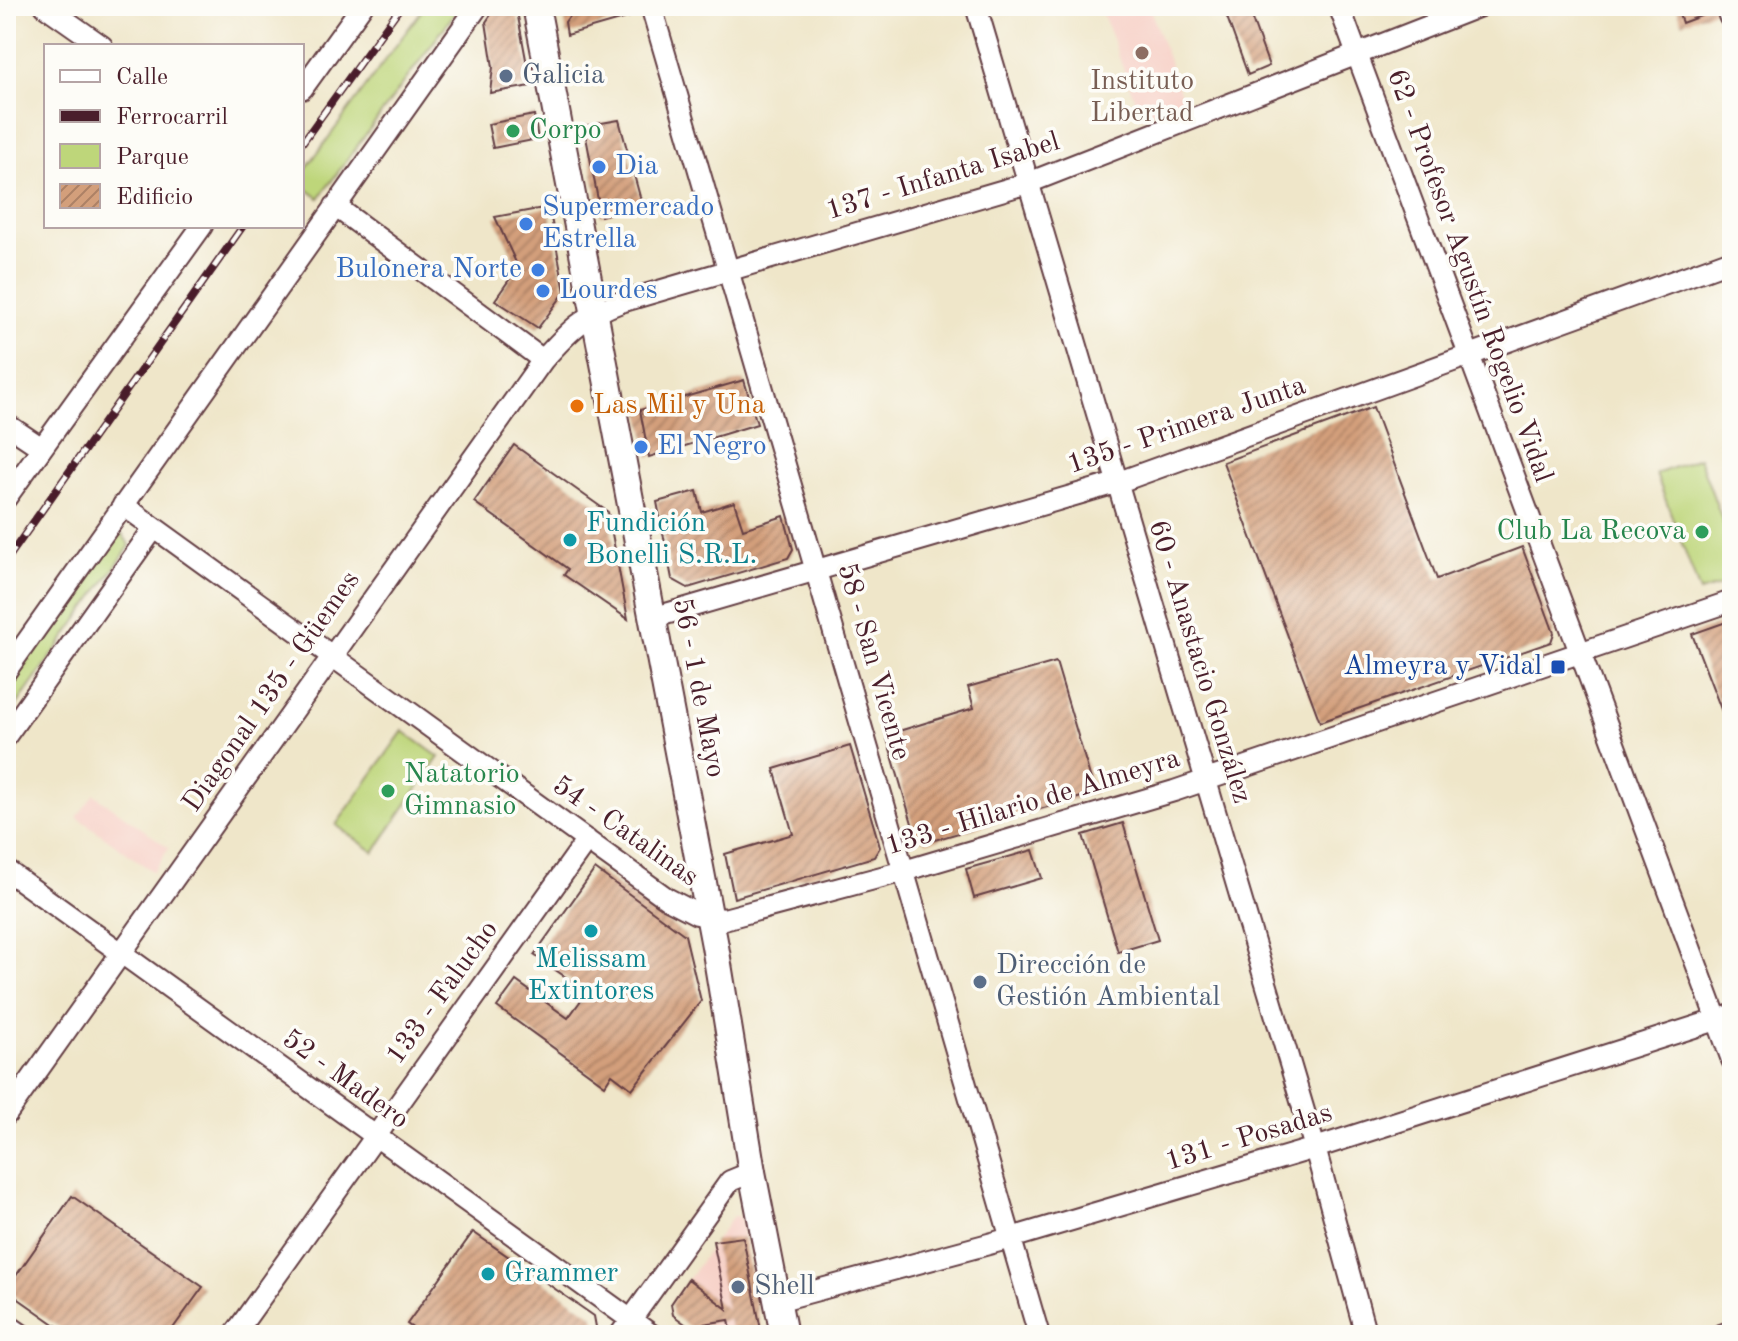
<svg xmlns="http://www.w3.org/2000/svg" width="1738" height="1341" viewBox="0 0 1738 1341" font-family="'Old Standard TT',serif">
<defs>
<pattern id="building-hatch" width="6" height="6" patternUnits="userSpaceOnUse" patternTransform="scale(2)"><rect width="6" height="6" fill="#d39f7b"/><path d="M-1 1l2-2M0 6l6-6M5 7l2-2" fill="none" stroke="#ad8165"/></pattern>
</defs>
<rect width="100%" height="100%" fill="#fdfcf7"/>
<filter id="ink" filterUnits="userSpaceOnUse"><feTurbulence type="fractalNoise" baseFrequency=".0125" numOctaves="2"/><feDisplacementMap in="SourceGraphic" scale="16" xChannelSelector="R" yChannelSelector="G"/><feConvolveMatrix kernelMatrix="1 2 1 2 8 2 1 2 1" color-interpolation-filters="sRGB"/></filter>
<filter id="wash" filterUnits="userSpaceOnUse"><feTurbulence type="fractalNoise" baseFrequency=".006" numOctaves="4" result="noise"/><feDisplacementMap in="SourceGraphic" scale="32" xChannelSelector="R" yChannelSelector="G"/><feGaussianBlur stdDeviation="1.8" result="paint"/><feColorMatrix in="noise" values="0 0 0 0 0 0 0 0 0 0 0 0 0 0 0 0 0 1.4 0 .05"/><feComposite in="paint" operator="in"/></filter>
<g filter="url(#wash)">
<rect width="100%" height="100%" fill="#efe6c9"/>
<path fill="#f7d1c8" d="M1100,6h49l34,94 -42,17z
M94,794l75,54 -16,24 -76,-55z
M733,1216l7,1 22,118h-62l-27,-20 -2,-11z"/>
<path fill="#bed67a" stroke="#847a52" stroke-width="2" d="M425,6h35l-141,192 -17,-12v-12z
M1699,458l33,88v36l-32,10 -44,-118z
M111,531l12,4 7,11 -124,174v-42z
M403,731l36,26 -65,95 -38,-27z"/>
<g id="blocks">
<path fill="url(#building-hatch)" d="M497,6h19l15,80 -41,7 3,-26 -7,-45z
M592,6h46l2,8 -73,21 -2,-13 7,-10z
M1223,6h24l22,60 -21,9z
M1676,6h37l1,5 -32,12z
M534,115l4,24 -45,9 -5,-24z
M619,120l23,84 -41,12 -17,-90z
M549,207l16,85 -27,36 -43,-28 23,-33 -23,-50z
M744,380l13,44 -108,33 -9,-47z
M1373,407l64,172 85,-32 32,86 -3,9 -231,80 -97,-260z
M514,445l94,67 20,107 -64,-44 4,-6 -94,-67z
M697,491l5,21 32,-10 9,27 41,-13 9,33 -5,9 -100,30 -16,-9 -15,-77z
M1732,620v115h-1l-39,-101z
M1056,662l39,131 -167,49 -12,-5 -30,-102 88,-27 -6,-21z
M850,746l30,101 -6,10 -140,41 -9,-44 68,-20 -19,-65z
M1123,823l35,117 -40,12 -35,-117z
M1033,850l9,28 -68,20 -8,-29z
M595,869l90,66 16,66 -69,88 -20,-15 -7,11 -108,-78 19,-26 52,37 19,-26 -53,-37z
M72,1196l131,91 -35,48h-98l-64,-45z
M473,1232l121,84 2,11 -6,8h-168l-15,-11z
M743,1237l19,98h-30l-3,-15 -26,4 2,11h-5l-27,-20 -2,-11 17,-25 39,30 -14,-68z"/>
</g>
</g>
<g filter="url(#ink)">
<use href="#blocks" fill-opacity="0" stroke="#633d43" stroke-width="2"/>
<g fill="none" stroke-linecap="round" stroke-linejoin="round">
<defs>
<path id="minor" d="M45,6l57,40
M651,6l388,1329
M976,6l339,1142 51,187
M1339,6l393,1054
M302,89l60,-83
M335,206l208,154
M6,424l36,24
M6,498l196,-272
M123,505l545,394 29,15 27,5 180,-48 270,-80 558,-190
M652,618l464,-135 616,-223
M6,671l472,-665
M6,736l148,-208
M6,870l646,465
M6,1115l537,-755c26,-29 40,-44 78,-58l407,-119 452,-177
M777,1301l234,-63 304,-90 417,-133
M6,1324l16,11
M234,1335l353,-495
M620,1335l110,-154 22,-9
M1721,1335l11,-4"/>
<path id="major" d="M536,6l179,940 37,226 32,163
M1729,6l3,9"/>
</defs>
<use href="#minor" stroke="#633d43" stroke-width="24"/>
<use href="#major" stroke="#633d43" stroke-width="30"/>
<use href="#minor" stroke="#fff" stroke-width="20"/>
<use href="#major" stroke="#fff" stroke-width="26"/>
<defs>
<path id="rail" d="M302,143l99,-137
M6,561l237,-335"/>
</defs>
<use href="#rail" stroke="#4a1f2b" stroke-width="8"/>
<use href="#rail" stroke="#fdfcf7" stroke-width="5" stroke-dasharray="15" stroke-linecap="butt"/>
</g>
</g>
<circle fill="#8d6e63" stroke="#fdfcf7" stroke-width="3" cx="1142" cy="53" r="8"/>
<g fill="#5c6f8a" stroke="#fdfcf7" stroke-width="3">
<circle cx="506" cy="76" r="8"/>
<circle cx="980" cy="982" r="8"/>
<circle cx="738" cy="1287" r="8"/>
</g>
<g fill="#2e9e5b" stroke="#fdfcf7" stroke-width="3">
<circle cx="513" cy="131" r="8"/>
<circle cx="1702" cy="532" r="8"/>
<circle cx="388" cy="791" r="8"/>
</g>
<g fill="#3f7fe0" stroke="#fdfcf7" stroke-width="3">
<circle cx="599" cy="167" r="8"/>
<circle cx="526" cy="224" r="8"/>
<circle cx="538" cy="270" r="8"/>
<circle cx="543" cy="291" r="8"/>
<circle cx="641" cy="447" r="8"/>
</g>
<circle fill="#e8710a" stroke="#fdfcf7" stroke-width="3" cx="577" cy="406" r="8"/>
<g fill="#0f9aa8" stroke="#fdfcf7" stroke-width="3">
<circle cx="570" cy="540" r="8"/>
<circle cx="591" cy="931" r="8"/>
<circle cx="488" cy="1274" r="8"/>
</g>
<rect fill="#1a4fb4" stroke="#fdfcf7" stroke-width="3" x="1550" y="659" width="16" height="16" rx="4"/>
<g text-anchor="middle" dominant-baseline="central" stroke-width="7" stroke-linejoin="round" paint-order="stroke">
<g font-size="28" fill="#4e5e75" stroke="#fdfcf7" text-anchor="start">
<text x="522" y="76">Galicia</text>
<text x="996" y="966">Dirección de<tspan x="996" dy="32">Gestión Ambiental</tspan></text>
<text x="754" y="1287">Shell</text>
</g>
<g font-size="28" fill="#785e54" stroke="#fdfcf7">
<text x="1142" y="82">Instituto<tspan x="1142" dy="32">Libertad</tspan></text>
</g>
<g font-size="28" fill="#27864d" stroke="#fdfcf7" text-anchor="start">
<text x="529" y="131">Corpo</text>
<text x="1686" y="532" text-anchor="end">Club La Recova</text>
<text x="404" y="775">Natatorio<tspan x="404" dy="32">Gimnasio</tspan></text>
</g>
<g font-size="28" fill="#366cbe" stroke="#fdfcf7" text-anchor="start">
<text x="615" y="167">Dia</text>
<text x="542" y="208">Supermercado<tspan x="542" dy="32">Estrella</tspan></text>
<text x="522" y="270" text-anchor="end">Bulonera Norte</text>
<text x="559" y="291">Lourdes</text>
<text x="657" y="447">El Negro</text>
</g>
<g font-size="28" fill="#4a1f2b" stroke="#fdfcf7">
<text transform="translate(943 177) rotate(-17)">137 - Infanta Isabel</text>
<text transform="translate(1469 276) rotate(70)">62 - Profesor Agustín Rogelio Vidal</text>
<text transform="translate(1187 426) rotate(-19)">135 - Primera Junta</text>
<text transform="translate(873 662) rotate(74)">58 - San Vicente</text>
<text transform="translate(1199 662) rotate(73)">60 - Anastacio González</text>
<text transform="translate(698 688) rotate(79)">56 - 1 de Mayo</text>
<text transform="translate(272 692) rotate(-55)">Diagonal 135 - Güemes</text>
<text transform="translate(1033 803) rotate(-17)">133 - Hilario de Almeyra</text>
<text transform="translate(625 832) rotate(35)">54 - Catalinas</text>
<text transform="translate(443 993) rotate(-54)">133 - Falucho</text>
<text transform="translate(345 1080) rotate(36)">52 - Madero</text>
<text transform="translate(1249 1138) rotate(-17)">131 - Posadas</text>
</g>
<g font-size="28" fill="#c56008" stroke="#fdfcf7" text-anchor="start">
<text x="593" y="406">Las Mil y Una</text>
</g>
<g font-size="28" fill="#0d838f" stroke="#fdfcf7" text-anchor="start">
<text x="586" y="524">Fundición<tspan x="586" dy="32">Bonelli S.R.L.</tspan></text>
<text x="591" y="960" text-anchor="middle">Melissam<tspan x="591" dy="32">Extintores</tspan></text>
<text x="504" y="1274">Grammer</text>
</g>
<g font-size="28" fill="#164399" stroke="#fdfcf7" text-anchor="end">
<text x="1542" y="667">Almeyra y Vidal</text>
</g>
</g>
<rect width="1738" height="1341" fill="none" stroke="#fdfcf7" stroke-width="32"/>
<rect x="44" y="44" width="260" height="184" fill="#fdfcf7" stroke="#b5a4a5" stroke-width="2"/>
<rect x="60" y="70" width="40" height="12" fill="#ffffff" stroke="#b5a4a5" stroke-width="2"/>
<text x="116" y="84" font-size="24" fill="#4a1f2b">Calle</text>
<rect x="60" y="110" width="40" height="12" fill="#4a1f2b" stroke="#b5a4a5" stroke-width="2"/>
<text x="116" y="124" font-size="24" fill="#4a1f2b">Ferrocarril</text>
<rect x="60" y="144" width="40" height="24" fill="#bed67a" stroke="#b5a4a5" stroke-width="2"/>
<text x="116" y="164" font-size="24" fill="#4a1f2b">Parque</text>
<rect x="60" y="184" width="40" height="24" fill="url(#building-hatch)" stroke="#b5a4a5" stroke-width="2"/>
<text x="116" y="204" font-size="24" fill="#4a1f2b">Edificio</text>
</svg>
